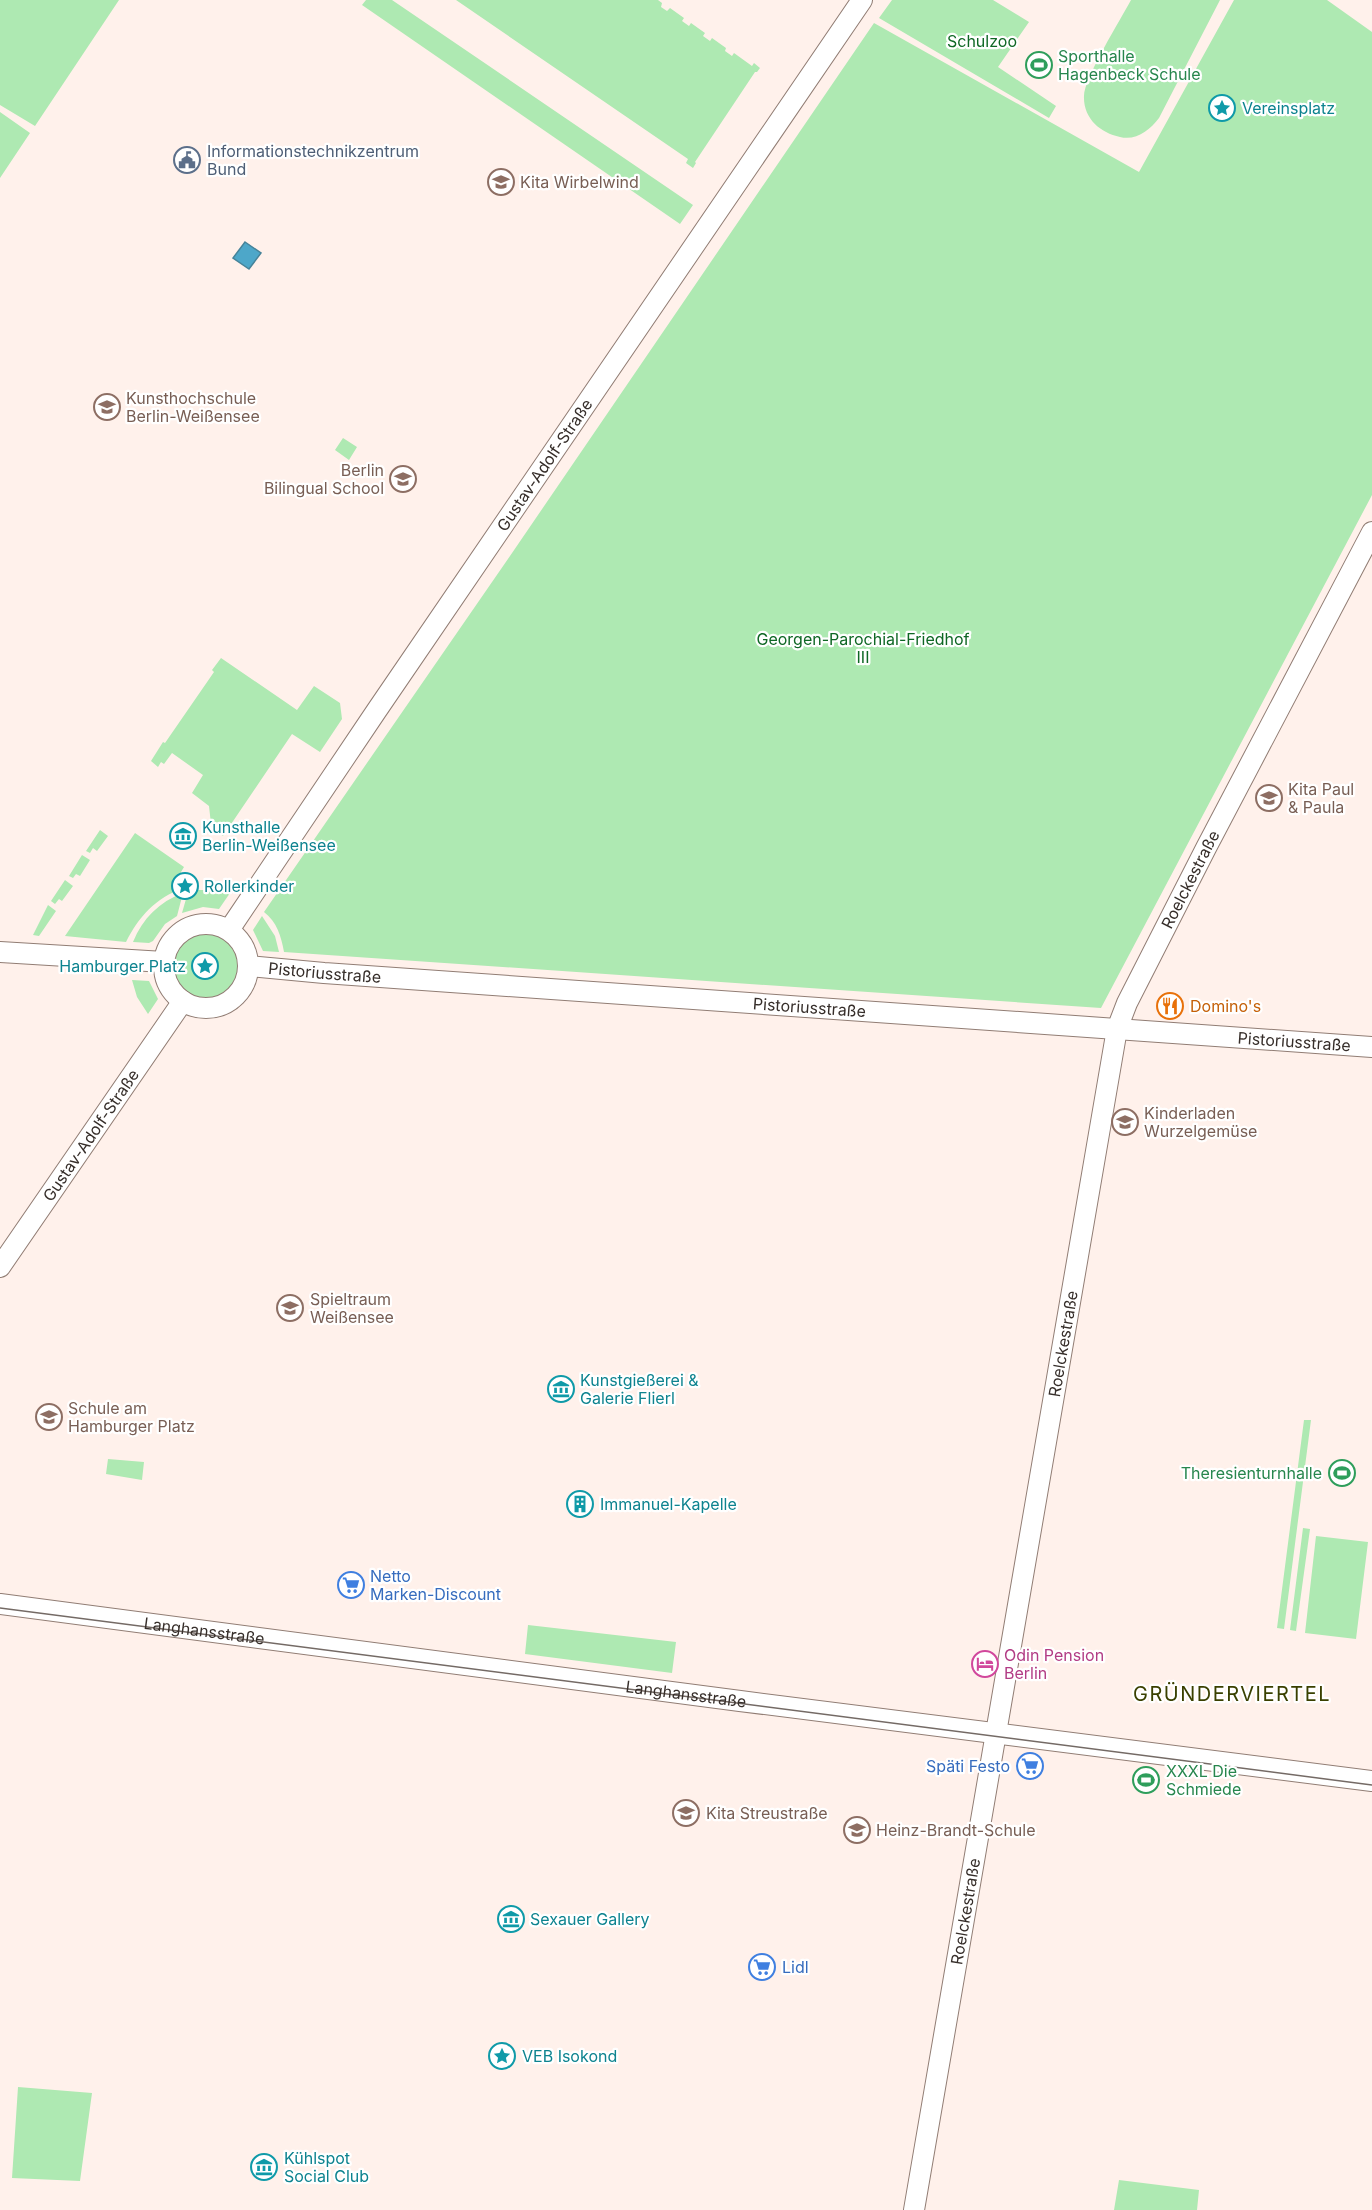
<svg xmlns="http://www.w3.org/2000/svg" width="1372" height="2210" viewBox="0 0 1372 2210" font-family="Inter,sans-serif">
<rect width="100%" height="100%" fill="#fff1eb"/>
<path fill="#aee9b2" d="M0,0h119l-84,126 -35,-21z
M366,0h26l301,205 -13,19 -318,-219z
M456,0h202l4,3 -1,4 6,4 3,-3 14,10 -2,3 7,5 2,-3 14,10 -2,3 7,5 2,-3 14,10 -1,3 7,5 2,-3 18,13 2,-3 6,5 -3,4h-2l-60,90 1,1 -3,5 -7,-5 2,-4z
M892,0h101l36,22 -31,45 58,39 -7,12 -170,-100z
M1131,0h89l-61,118c-9,12 -23,23 -39,19 -20,-4 -37,-19 -36,-41 0,-18 37,-77 47,-96z
M1234,0h93l45,32v463l-271,513 -817,-56c-3,-16 -7,-30 -20,-40l246,-356 364,-533 265,149z
M0,112l30,21 -30,45z
M343,438l14,9 -8,13 -14,-10z
M221,658l76,52 17,-24 26,17 2,16 -22,33 -28,-18 -69,102 -12,-12 -2,-18 -17,-13 11,-18 -31,-22 -8,11 -3,-2 -3,5 -7,-6 12,-19 2,1 49,-71 -2,-2z
M100,830l8,6 -11,15 -4,-3 -3,5 -4,-2z
M135,833l49,34 -3,5 2,16c-27,10 -44,28 -57,54l-61,-6z
M82,855l8,5 -10,16 -4,-2 -3,4 -4,-2z
M65,880l8,6 -11,15 -3,-2 -4,5 -4,-3z
M198,890h21l11,3 -11,16 -16,-2 -21,6 6,-21z
M183,893l-6,23 -12,8 -12,17 -4,2 -16,-1c10,-24 26,-40 50,-49z
M48,905l8,6 -17,25 -6,-1z
M262,916l13,20 4,16 -16,-1 -10,-21z
M173 965a33 33 0 1 1 66 0a33 33 0 1 1-66 0Z
M132,980l17,1 9,18 -10,15 -11,-17z
M1304,1420h7l-27,209 -7,-1z
M108,1459l36,3 -2,18 -36,-6z
M1303,1528l7,1 -14,102 -6,-1z
M1316,1536l52,6 -12,97 -51,-6z
M528,1625l148,17 -4,31 -147,-19z
M18,2087l74,6 -12,88 -68,-3z
M1119,2180l80,10 -2,20h-83z"/>
<path fill="#4da7c9" stroke="#468399" stroke-width="1.5" d="M245,242l16,11 -12,16 -16,-11z"/>
<g fill="none" stroke-linecap="round" stroke-linejoin="round">
<defs>
<g id="tertiary">
<circle cx="206" cy="966" r="42"/>
<path id="s1" d="M229,930l148,-220 485,-710"/>
<path d="M0,952l164,10"/>
<path id="s2" d="M249,966l75,7 1048,74"/>
<path id="s3" d="M0,1267l183,-266"/>
<path id="s4" d="M0,1604l740,97 632,80"/>
<path id="s5" d="M914,2210l203,-1181 10,-26 79,-155 166,-316"/>
</g>
</defs>
<use href="#tertiary" stroke="#917d74" stroke-width="22"/>
<use href="#tertiary" stroke="#fff" stroke-width="20"/>
<path stroke="#746a65" stroke-width="1.5" d="M0,1608l1372,177"/>
</g>
<defs>
<symbol id="stadium-ring" viewBox="-11 -11 22 22"><circle r="9.5" fill="#fff" stroke="#2e9e5b" stroke-width="1.5"/><path d="M0-5a6.5 5 0 1 0 0 10a6.5 5 0 1 0 0-10ZM-3.5-1.8h7v3.6h-7Z" fill="#2e9e5b"/></symbol>
<symbol id="sight-ring" viewBox="-11 -11 22 22"><circle r="9.5" fill="#fff" stroke="#0f9aa8" stroke-width="1.5"/><path d="M0-6L1.8-2.2L6-1.7L2.9 1.2L3.7 5.4L0 3.3L-3.7 5.4L-2.9 1.2L-6-1.7L-1.8-2.2Z" fill="#0f9aa8"/></symbol>
<symbol id="civic-ring" viewBox="-11 -11 22 22"><circle r="9.5" fill="#fff" stroke="#5c6f8a" stroke-width="1.5"/><path d="M-.6-6.5H3V-4.5H.6V-3L4-1V1h2V6H-6V1h2V-1L-.6-3ZM-1.2 2.5V6h2.4V2.5Z" fill="#5c6f8a"/></symbol>
<symbol id="school-ring" viewBox="-11 -11 22 22"><circle r="9.5" fill="#fff" stroke="#8d6e63" stroke-width="1.5"/><path d="M0-5L7-2L0 1L-7-2ZM-4 1L0 2.5L4 1V4Q0 6-4 4Z" fill="#8d6e63"/></symbol>
<symbol id="university-ring" viewBox="-11 -11 22 22"><circle r="9.5" fill="#fff" stroke="#8d6e63" stroke-width="1.5"/><path d="M0-5L7-2L0 1L-7-2ZM-4 1L0 2.5L4 1V4Q0 6-4 4Z" fill="#8d6e63"/></symbol>
<symbol id="museum-ring" viewBox="-11 -11 22 22"><circle r="9.5" fill="#fff" stroke="#0f9aa8" stroke-width="1.5"/><path d="M0-6L6-3V-2H-6V-3ZM-5-1h2V3h-2ZM-1-1h2V3h-2ZM3-1h2V3H3ZM-6 4H6V6H-6Z" fill="#0f9aa8"/></symbol>
<symbol id="restaurant-ring" viewBox="-11 -11 22 22"><circle r="9.5" fill="#fff" stroke="#e8710a" stroke-width="1.5"/><path d="M-5-6h1v4h1v-4h1v4h1v-4h1v5L-1.5 .5V6h-2V.5L-5-1ZM5-6V6H3V1.5H1.5Q1.5-4 5-6Z" fill="#e8710a"/></symbol>
<symbol id="building-ring" viewBox="-11 -11 22 22"><circle r="9.5" fill="#fff" stroke="#0f9aa8" stroke-width="1.5"/><path d="M-4-6H4V6H1V3H-1V6H-4ZM-2.5-4.3h1.7v1.8h-1.7ZM.8-4.3h1.7v1.8H.8ZM-2.5-1h1.7V.8h-1.7ZM.8-1h1.7V.8H.8Z" fill="#0f9aa8"/></symbol>
<symbol id="supermarket-ring" viewBox="-11 -11 22 22"><circle r="9.5" fill="#fff" stroke="#3f7fe0" stroke-width="1.5"/><path d="M-6-5.5h2.5l.6 2H6L4.5 2H-2.5L-4.4-4H-6ZM-1.5 3.2a1.3 1.3 0 1 0 .1 0ZM3 3.2a1.3 1.3 0 1 0 .1 0Z" fill="#3f7fe0"/></symbol>
<symbol id="hotel-ring" viewBox="-11 -11 22 22"><circle r="9.5" fill="#fff" stroke="#d1479c" stroke-width="1.5"/><path d="M-6-4.5h1.5V1H6V5H4.5V3h-9V5H-6ZM-4 0a1.8 1.8 0 1 1 3.6 0ZM.5 0V-2.5h3Q6-2.5 6 0Z" fill="#d1479c"/></symbol>
</defs>
<g fill-rule="evenodd">
<use href="#stadium-ring" x="1024" y="50" width="30" height="30"/>
<use href="#sight-ring" x="1207" y="93" width="30" height="30"/>
<use href="#civic-ring" x="172" y="145" width="30" height="30"/>
<use href="#school-ring" x="486" y="167" width="30" height="30"/>
<use href="#university-ring" x="92" y="392" width="30" height="30"/>
<use href="#school-ring" x="388" y="464" width="30" height="30"/>
<use href="#school-ring" x="1254" y="783" width="30" height="30"/>
<use href="#museum-ring" x="168" y="821" width="30" height="30"/>
<use href="#sight-ring" x="170" y="871" width="30" height="30"/>
<use href="#sight-ring" x="190" y="951" width="30" height="30"/>
<use href="#restaurant-ring" x="1155" y="991" width="30" height="30"/>
<use href="#school-ring" x="1110" y="1107" width="30" height="30"/>
<use href="#school-ring" x="275" y="1293" width="30" height="30"/>
<use href="#museum-ring" x="546" y="1374" width="30" height="30"/>
<use href="#school-ring" x="34" y="1402" width="30" height="30"/>
<use href="#stadium-ring" x="1327" y="1458" width="30" height="30"/>
<use href="#building-ring" x="565" y="1489" width="30" height="30"/>
<use href="#supermarket-ring" x="336" y="1570" width="30" height="30"/>
<use href="#hotel-ring" x="970" y="1649" width="30" height="30"/>
<use href="#supermarket-ring" x="1015" y="1751" width="30" height="30"/>
<use href="#stadium-ring" x="1131" y="1765" width="30" height="30"/>
<use href="#school-ring" x="671" y="1798" width="30" height="30"/>
<use href="#school-ring" x="842" y="1815" width="30" height="30"/>
<use href="#museum-ring" x="496" y="1904" width="30" height="30"/>
<use href="#supermarket-ring" x="747" y="1952" width="30" height="30"/>
<use href="#sight-ring" x="487" y="2041" width="30" height="30"/>
<use href="#museum-ring" x="249" y="2152" width="30" height="30"/>
</g>
<g text-anchor="middle" dominant-baseline="central" stroke-width="4.5" stroke-linejoin="round" paint-order="stroke">
<g font-size="16" fill="#0e6724" stroke="#fff">
<text x="982" y="41">Schulzoo</text>
<text x="863" y="639">Georgen-Parochial-Friedhof<tspan x="863" dy="18">III</tspan></text>
</g>
<g font-size="16" fill="#27864d" stroke="#fff" text-anchor="start">
<text x="1058" y="56">Sporthalle<tspan x="1058" dy="18">Hagenbeck Schule</tspan></text>
<text x="1322" y="1473" text-anchor="end">Theresienturnhalle</text>
<text x="1166" y="1771">XXXL Die<tspan x="1166" dy="18">Schmiede</tspan></text>
</g>
<g font-size="16" fill="#0d838f" stroke="#fff" text-anchor="start">
<text x="1242" y="108">Vereinsplatz</text>
<text x="202" y="827">Kunsthalle<tspan x="202" dy="18">Berlin-Weißensee</tspan></text>
<text x="204" y="886">Rollerkinder</text>
<text x="186" y="966" text-anchor="end">Hamburger Platz</text>
<text x="580" y="1380">Kunstgießerei &amp;<tspan x="580" dy="18">Galerie Flierl</tspan></text>
<text x="600" y="1504">Immanuel-Kapelle</text>
<text x="530" y="1919">Sexauer Gallery</text>
<text x="522" y="2056">VEB Isokond</text>
<text x="284" y="2158">Kühlspot<tspan x="284" dy="18">Social Club</tspan></text>
</g>
<g font-size="16" fill="#4e5e75" stroke="#fff" text-anchor="start">
<text x="207" y="151">Informationstechnikzentrum<tspan x="207" dy="18">Bund</tspan></text>
</g>
<g font-size="16" fill="#785e54" stroke="#fff" text-anchor="start">
<text x="520" y="182">Kita Wirbelwind</text>
<text x="126" y="398">Kunsthochschule<tspan x="126" dy="18">Berlin-Weißensee</tspan></text>
<text x="384" y="470" text-anchor="end">Berlin<tspan x="384" dy="18">Bilingual School</tspan></text>
<text x="1288" y="789">Kita Paul<tspan x="1288" dy="18">&amp; Paula</tspan></text>
<text x="1144" y="1113">Kinderladen<tspan x="1144" dy="18">Wurzelgemüse</tspan></text>
<text x="310" y="1299">Spieltraum<tspan x="310" dy="18">Weißensee</tspan></text>
<text x="68" y="1408">Schule am<tspan x="68" dy="18">Hamburger Platz</tspan></text>
<text x="706" y="1813">Kita Streustraße</text>
<text x="876" y="1830">Heinz-Brandt-Schule</text>
</g>
<g font-size="16" fill="#362e2a" stroke="#fff">
<text stroke="none"><textPath href="#s1" startOffset="562">Gustav-Adolf-Straße</textPath></text>
<text stroke="none"><textPath href="#s5" startOffset="1365">Roelckestraße</textPath></text>
<text stroke="none"><textPath href="#s2" startOffset="76">Pistoriusstraße</textPath></text>
<text stroke="none"><textPath href="#s2" startOffset="562">Pistoriusstraße</textPath></text>
<text stroke="none"><textPath href="#s2" startOffset="1048">Pistoriusstraße</textPath></text>
<text stroke="none"><textPath href="#s3" startOffset="160">Gustav-Adolf-Straße</textPath></text>
<text stroke="none"><textPath href="#s5" startOffset="879">Roelckestraße</textPath></text>
<text stroke="none"><textPath href="#s4" startOffset="206">Langhansstraße</textPath></text>
<text stroke="none"><textPath href="#s4" startOffset="692">Langhansstraße</textPath></text>
<text stroke="none"><textPath href="#s5" startOffset="303">Roelckestraße</textPath></text>
</g>
<g font-size="16" fill="#c56008" stroke="#fff" text-anchor="start">
<text x="1190" y="1006">Domino's</text>
</g>
<g font-size="16" fill="#366cbe" stroke="#fff" text-anchor="start">
<text x="370" y="1576">Netto<tspan x="370" dy="18">Marken-Discount</tspan></text>
<text x="1010" y="1766" text-anchor="end">Späti Festo</text>
<text x="782" y="1967">Lidl</text>
</g>
<g font-size="16" fill="#b23c85" stroke="#fff" text-anchor="start">
<text x="1004" y="1655">Odin Pension<tspan x="1004" dy="18">Berlin</tspan></text>
</g>
<g font-size="20" letter-spacing="1.5" fill="#3a4000" stroke="#fff">
<text x="1232" y="1694">GRÜNDERVIERTEL</text>
</g>
</g>
</svg>
